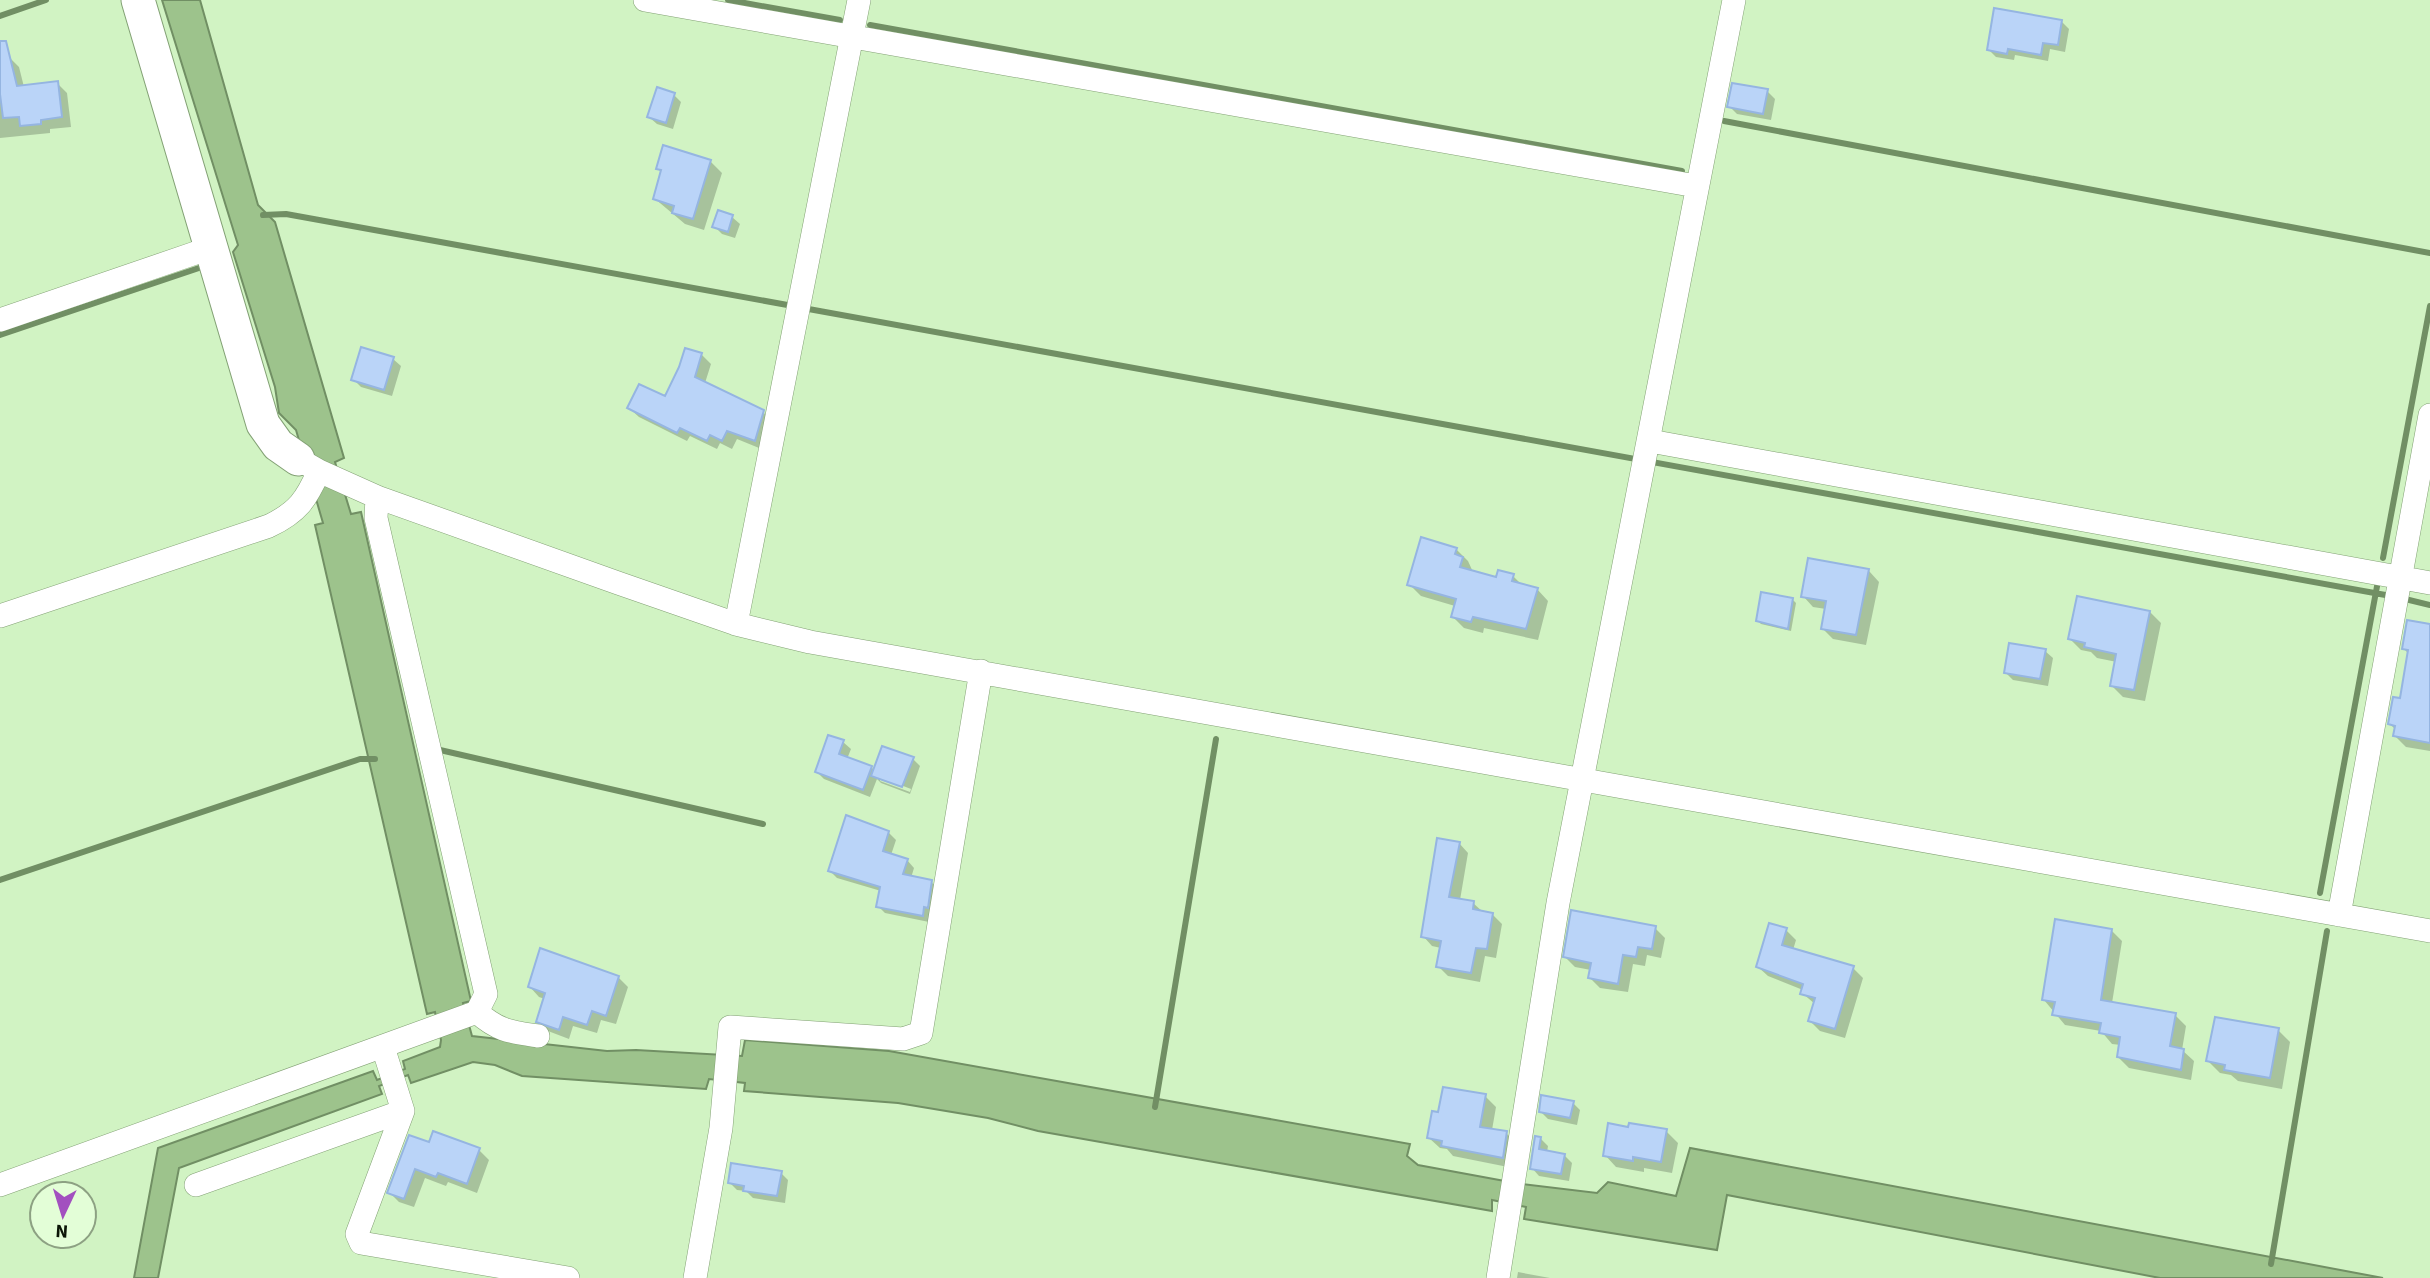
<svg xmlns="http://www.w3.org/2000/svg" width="2430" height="1278" viewBox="0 0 2430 1278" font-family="'Source Sans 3',sans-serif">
<rect width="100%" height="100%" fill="#d1f3c3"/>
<path fill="#9dc38c" stroke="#718f64" stroke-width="2" d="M162,0h38l58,205 17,17 69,236 -9,4 16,52 10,-2 110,489 -8,2 9,33 135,15 29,-1 106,6 3,-16 144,11 521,93 -3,12 11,9 103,19 76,9 11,-11 68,14 14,-48 693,130h-223l-433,-83 -10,55 -193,-31 2,-12 -34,-7v11l-454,-80 -50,-13 -90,-15 -154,-12 1,-8 -36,-4 -3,10 -184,-13 -27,-11 -22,-3 -62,21 -3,-8 -29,11 3,8 -203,74 -21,110h-24l24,-130 215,-77 4,9 28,-11 -2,-8 37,-14 1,-7 -6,-28 -8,2 -112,-489 8,-2 -27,-93 -17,-17 -4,-26 -42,-135 5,-7z"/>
<path fill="#0003" fill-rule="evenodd" d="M2061,21l8,8 -4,23 -15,-3 -2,12 -33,-6 -1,5 -18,-3 -7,-7z
M9,57l10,10 5,20 33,-4 10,10 4,34 -21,2v4l-50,5v-78z
M1767,91l8,8 -4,21 -34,-6 -8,-8z
M674,95l7,7 -8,27 -16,-5 -8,-7z
M710,161l12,12 -18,57 -19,-6 -31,-26 8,-25 -4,-4z
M732,217l8,7 -5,14 -13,-4 -8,-8z
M701,354l10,10 -6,19 58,29 9,9 -8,29 -27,-11 -5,10 -12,-6 -3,6 -27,-13 -3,5 -48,-24 -10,-9 36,-9z
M393,359l8,7 -9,30 -31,-9 -8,-8z
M1456,549l12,12 5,11 25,7 15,-3 9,9 15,4 11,12 -10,39 -54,-12 -1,5 -19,-5 -11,-11 2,-11 -34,-10 -12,-12z
M1809,560l60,11 10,11 -13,63 -33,-6 -10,-10 3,-20 -13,-2 -10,-11z
M1792,599l4,4 -5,28 -30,-7 -4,-4z
M2150,612l11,11 -16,78 -22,-4 -11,-11 5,-24 -20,-4 -6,-6 -10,-2 -11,-11z
M2430,626v125l-24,-4 -11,-11 1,-6 -6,-6 11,-24 8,-46 -5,-5z
M2045,651l8,7 -5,28 -35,-6 -7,-7z
M843,742l8,7 -4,10 24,8 4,4 38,-12 7,7 -10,28 -29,-11 -4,-4 -7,18 -46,-18 -7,-7zM880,777l31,12 -1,3 -30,-11z
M888,832l8,8 -5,15 16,5 7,8 -3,10 20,4 8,7 -10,33 -44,-9 -7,-7 3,-15 -44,-13 -7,-7z
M1459,843l9,10 -8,47 13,3 10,9 9,2 10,10 -6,34 -11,-2 -5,26 -32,-6 -10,-10 3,-18 -9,-2 -9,-10z
M1655,928l10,10 -4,20 -14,-3 -2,11 -12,-2 -5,28 -28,-4 -10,-10 1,-8 -16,-3 -10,-10z
M1786,930l10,10 -3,10 60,18 10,10 -18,60 -25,-7 -10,-10 5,-17 -13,-11 1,-3 -35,-14 -11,-10z
M2111,930l11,11 -10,62 63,12 11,11 -4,24 12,11 -3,19 -62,-12 -11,-11 3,-12 -9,-1 -11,-13 -36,-6 -21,-25z
M618,977l10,10 -12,37 -15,-4 -4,13 -24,-7 -4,13 -21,-8 -10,-10 7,-22 -6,-2 -9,-10z
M2278,1030l12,12 -8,47 -44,-8 -7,-6 -11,-2 -12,-12z
M1485,1096l11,11 -4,23 14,3 11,11 -4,24 -60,-12 -6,-7 -7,-1 -11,-10z
M1573,1103l7,7 -3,15 -29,-6 -7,-7z
M1666,1131l12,12 -6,30 -28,-5v4l-28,-5 -11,-12z
M1541,1139l7,7 -1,6 17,3 8,8 -3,18 -30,-5 -7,-8z
M430,1145l49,5 10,10 -12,33 -29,-11 -2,4 -21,-8 -11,29 -15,-5 -10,-10z
M781,1173l7,7 -3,23 -32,-5 -7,-7 -9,-1 -8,-8z
M1518,1272l32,6h-33z"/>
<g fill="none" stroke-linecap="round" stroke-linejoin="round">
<path stroke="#718f64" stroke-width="6" d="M728,0l112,20
M0,16l46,-16
M870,25l812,146
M1724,121l706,132
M263,215l23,-1 507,92
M803,308l1588,288
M0,335l199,-67
M2383,558l47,-252
M2401,598l29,7
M440,750l323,74
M0,880l360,-121h15
M2320,893l58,-312
M1155,1107l61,-368
M2271,1264l56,-333"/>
</g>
<path fill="#bad4f8" stroke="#95b5e1" stroke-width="2" d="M1994,8l68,12 -4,25 -15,-2 -2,12 -33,-6 -1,5 -20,-4z
M0,41h6l11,45 41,-5 4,36 -21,3v4l-21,2 -1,-9 -16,1 -3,-24z
M1732,83l36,6 -5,25 -36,-7z
M657,87l18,6 -9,30 -19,-6z
M663,145l48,15 -18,59 -21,-6 2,-7 -21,-7 8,-29 -5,-1z
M718,210l15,5 -5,17 -16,-5z
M361,347l33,10 -10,33 -33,-10z
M685,348l17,5 -7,24 69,33 -9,31 -28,-10 -5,10 -12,-6 -3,6 -27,-13 -3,5 -50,-25 12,-24 26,12 14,-29z
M1421,537l36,11 -2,6 8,3 -3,10 36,10 2,-7 16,4 -2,7 26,7 -12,41 -53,-12 -2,5 -20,-5 5,-18 -49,-14z
M1808,558l61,11 -13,66 -35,-6 5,-28 -25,-4z
M1761,592l32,6 -5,31 -32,-8z
M2077,596l73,15 -16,79 -24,-4 6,-32 -32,-7 1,-4 -17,-4z
M2407,620l23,4v119l-37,-7 2,-10 -7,-2 5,-27 7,1 8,-48 -6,-1z
M2009,643l37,6 -6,30 -36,-6z
M828,735l16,5 -5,14 33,12 -9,24 -48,-18z
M882,746l32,11 -12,30 -31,-11z
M846,815l43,16 -6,20 25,8 -5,15 29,6 -4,28 -4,-1 -1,9 -47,-9 4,-20 -52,-16z
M1437,838l23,4 -11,55 25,4 -1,8 20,4 -6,36 -11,-1 -5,25 -35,-6 5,-26 -20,-4z
M1571,910l85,16 -4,23 -14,-2 -2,10 -13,-2 -5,29 -30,-6 3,-15 -28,-6z
M2055,919l57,10 -11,71 75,13 -6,33 14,3 -3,21 -64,-13 3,-20 -21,-4 2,-10 -49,-8 3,-13 -13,-2z
M1769,923l18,5 -5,17 72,21 -19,63 -27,-8 7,-23 -15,-4 3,-10 -47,-17z
M540,948l79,28 -13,40 -14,-5 -5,14 -24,-8 -4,13 -23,-8 9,-29 -17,-6z
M2215,1017l64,11 -9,50 -46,-8 1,-5 -19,-4z
M1443,1087l43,7 -6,33 27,4 -4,27 -62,-12 1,-5 -15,-3 5,-27 6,1z
M1541,1095l33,6 -4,17 -31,-6z
M1608,1123l20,4 1,-4 38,6 -6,33 -28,-5v4l-30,-5z
M433,1131l47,17 -13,36 -29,-11 -2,4 -21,-8 -11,30 -17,-6 22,-58 20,7z
M1535,1136l6,1 -2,12 26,5 -4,20 -31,-5z
M731,1163l51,8 -5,25 -34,-5 1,-5 -16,-3z"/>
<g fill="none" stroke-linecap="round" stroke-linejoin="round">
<defs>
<path id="street" d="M645,0l1051,186
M0,320l210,-72
M1650,441l780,142
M298,459l21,12 58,26 241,86 118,41 74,18 1620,289
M0,616l269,-90c29,-14 37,-26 50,-55
M736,624l123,-624
M2339,915l91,-500
M477,1012c21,19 34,20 61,24
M383,1047l20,64 -46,123 4,9 207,35
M0,1185l477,-173 9,-18 -110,-476 1,-21
M196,1185l207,-74
M695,1278l26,-150 9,-101 173,12 18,-6 60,-362
M1498,1278l60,-375 176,-903"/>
<path id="secondary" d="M138,0l125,424 15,21 20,14"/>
</defs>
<use href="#street" stroke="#83a175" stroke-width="24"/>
<use href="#secondary" stroke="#83a175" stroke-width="35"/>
<use href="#street" stroke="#fff" stroke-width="23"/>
<use href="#secondary" stroke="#fff" stroke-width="33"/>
</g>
<g transform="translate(63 1215) rotate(184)"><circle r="33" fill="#e3fed7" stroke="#8da183" stroke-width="2"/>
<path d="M0-5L12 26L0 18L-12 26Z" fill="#a250bf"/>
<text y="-10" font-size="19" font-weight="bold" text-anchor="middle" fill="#0b1606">N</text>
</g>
</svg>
